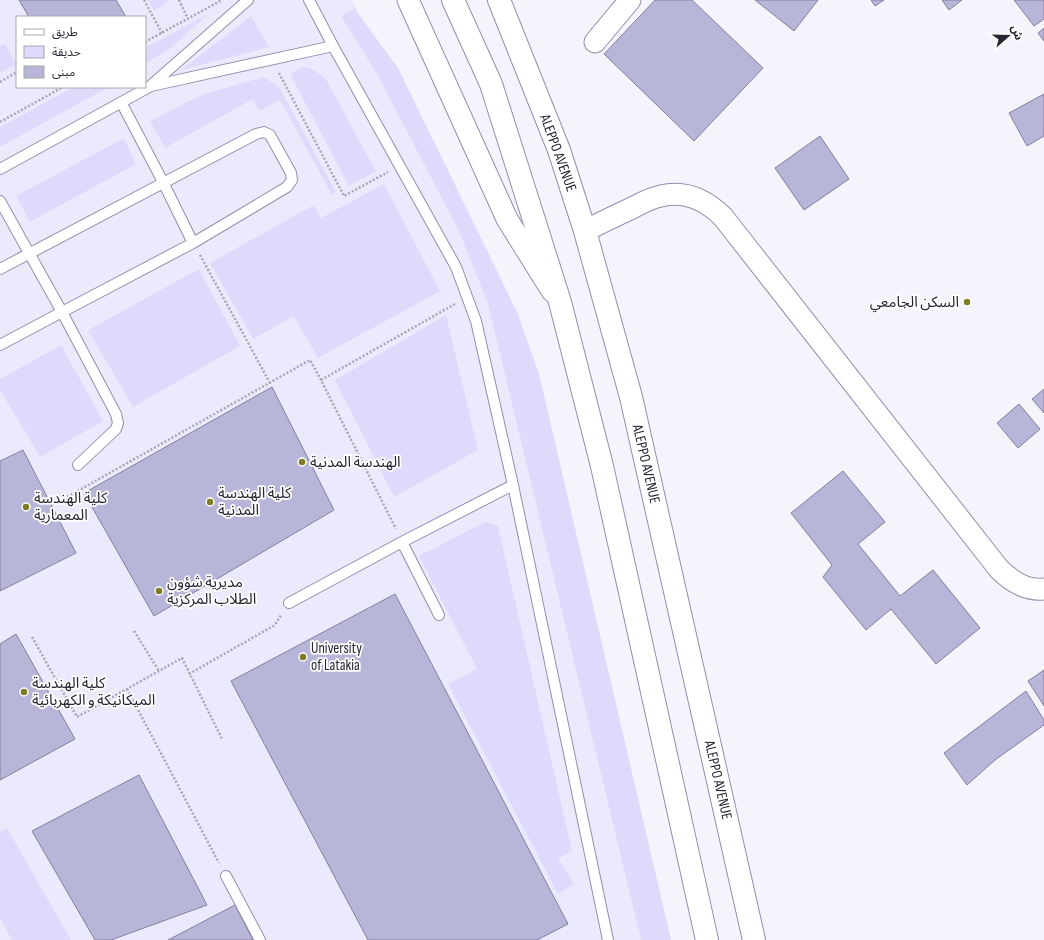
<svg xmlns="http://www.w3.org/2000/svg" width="1044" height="940" viewBox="0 0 1044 940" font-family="'Sofia Sans Condensed','Noto Sans Arabic',sans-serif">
<rect width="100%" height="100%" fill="#f5f4fc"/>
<path fill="#ebeafc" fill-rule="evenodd" d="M0,0h352l5,12 41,56 119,244 22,62 132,566h-671zM17,17h128v70h-128z"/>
<path fill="#dddafc" d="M148,0h19l1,2 -14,9z
M356,8l1,4 41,56 119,244 22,62 132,566h-30l-153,-636 -29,-73 -82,-157 -36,-58z
M208,14l-36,33 -27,17v-16z
M251,16l18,31 -88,23z
M5,44l11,20 -16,9v-27z
M303,67l9,2 13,9 51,93 -27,15 -59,-112z
M264,77l15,10 57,105 -4,3 -52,-95 -21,11 -6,-12 -88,49 -15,-27 51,-26z
M74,87h35l-109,60v-20z
M124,138l12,26 -106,58 -14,-26z
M384,184l56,107 -122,67 -24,-42 -41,23 -43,-76 104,-58 7,13z
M199,269l41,77 -107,61 -45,-77z
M446,315l32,135 -84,47 -59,-117z
M61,345l42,76 -63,36 -40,-67v-11z
M485,522l13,4 74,325 -14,7 16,26 -16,10 -110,-210 29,-15 -58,-113z
M7,828l64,112h-59l-12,-22v-86z"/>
<path fill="#b8b6d8" stroke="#827fa0" d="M19,0h97l10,17h-97z
M655,0h37l71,68 -69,73 -90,-87z
M755,0h63l-24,31z
M871,0h13l-9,6z
M942,0h20l-13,10z
M1014,0h30v19l-10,7z
M1044,28v13l-6,-8z
M1044,94v42l-17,10 -18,-33z
M820,136l29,43 -45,31 -29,-42z
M272,387l62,123 -180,106 -70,-123z
M1044,389v24l-12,-14z
M1019,404l21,25 -22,19 -21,-25z
M23,450l53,103 -76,38v-130z
M843,471l42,51 -27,22 42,52 33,-26 47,58 -44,36 -45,-55 -25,21 -43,-53 9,-12 -41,-52z
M395,594l173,330 -31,16h-169l-137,-259z
M16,634l59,105 -75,41v-136z
M1044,670v36l-16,-25z
M1026,691l18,29v5l-49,35 -28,25 -23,-32z
M139,775l68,130 -96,35h-16l-63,-109z
M235,905l18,35h-85z"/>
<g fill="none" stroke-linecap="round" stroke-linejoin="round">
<defs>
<path id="service" d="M309,0l24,46 123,221 20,54 37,164 95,455
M151,86l182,-40
M0,169l149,-82 99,-87
M0,201l62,111 -62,33
M0,269l256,-135 8,-2 6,3 21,38 1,7 -5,7 -94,56
M78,465l38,-36 2,-6 -2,-9 -54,-102 131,-69 -30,-61 -42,-80
M402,542l37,73
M289,603l113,-61 111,-57
M226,876l34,64"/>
<path id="minor" d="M408,0l99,219 45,72
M595,42l35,-42
M585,231c15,-8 30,-15 45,-22 10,-5 20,-11 31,-13 25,-6 45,4 62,21l276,352c12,12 27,22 45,20"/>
<path id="primary" d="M453,0l38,84 69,218 42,164 105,474
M499,0l60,150 26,81 46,166 123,543"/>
</defs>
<use href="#service" stroke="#918eaf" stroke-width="12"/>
<use href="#minor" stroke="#918eaf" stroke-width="23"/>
<use href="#primary" stroke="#918eaf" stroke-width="24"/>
<path stroke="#a8a6b0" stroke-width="2.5" stroke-dasharray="2 2" stroke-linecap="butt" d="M144,0l18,33
M179,0l9,19
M145,42l77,-42
M279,73l65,123 44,-24
M0,82l17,-10
M0,122l63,-35
M200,255l70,128
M321,380l134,-76
M67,497l243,-137 11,20 75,149
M134,631l25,40
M32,637l45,80 105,-59 40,81
M189,674l86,-49 6,-10
M127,689l92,174"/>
<use href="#service" stroke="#fff" stroke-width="10"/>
<use href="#minor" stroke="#fff" stroke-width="21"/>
<use href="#primary" stroke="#fff" stroke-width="22"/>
</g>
<g fill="#7e7d26" stroke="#fff" stroke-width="1.5">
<circle cx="967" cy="302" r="4"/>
<circle cx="302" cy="462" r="4"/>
<circle cx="210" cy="502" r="4"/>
<circle cx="26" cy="507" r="4"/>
<circle cx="159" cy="591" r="4"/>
<circle cx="303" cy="657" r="4"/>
<circle cx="24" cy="692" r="4"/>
</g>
<g text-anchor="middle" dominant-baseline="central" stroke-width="3.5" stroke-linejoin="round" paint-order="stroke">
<g font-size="15" fill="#262432" stroke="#fff">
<text transform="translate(558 153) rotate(70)">ALEPPO AVENUE</text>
<text transform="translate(646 464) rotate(77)">ALEPPO AVENUE</text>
<text transform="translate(718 780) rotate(77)">ALEPPO AVENUE</text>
</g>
<g font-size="15" fill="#262432" stroke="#fff" text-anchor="start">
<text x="959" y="302" text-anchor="end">السكن الجامعي</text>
<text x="310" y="462">الهندسة المدنية</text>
<text x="218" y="493">كلية الهندسة<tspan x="218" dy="17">المدنية</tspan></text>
<text x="34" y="498">كلية الهندسة<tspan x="34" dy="17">المعمارية</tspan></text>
<text x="167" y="582">مديرية شؤون<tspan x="167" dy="17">الطلاب المركزية</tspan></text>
<text x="311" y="648">University<tspan x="311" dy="17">of Latakia</tspan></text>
<text x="32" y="683">كلية الهندسة<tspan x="32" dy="17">الميكانيكة و الكهربائية</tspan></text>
</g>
</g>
<rect x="16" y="16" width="130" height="72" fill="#ffffff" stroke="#a8a7ad"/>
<rect x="24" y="29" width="20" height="6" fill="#ffffff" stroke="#a8a7ad"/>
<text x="52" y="36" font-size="12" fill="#262432">طريق</text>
<rect x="24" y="46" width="20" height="12" fill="#dddafc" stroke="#a8a7ad"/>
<text x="52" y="56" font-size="12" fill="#262432">حديقة</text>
<rect x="24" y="66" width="20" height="12" fill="#b8b6d8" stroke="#a8a7ad"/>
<text x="52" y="76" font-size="12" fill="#262432">مبنى</text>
<g transform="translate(1008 36) rotate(70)" stroke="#ffffff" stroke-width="3" paint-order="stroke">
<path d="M0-3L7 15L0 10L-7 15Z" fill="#262432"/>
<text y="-6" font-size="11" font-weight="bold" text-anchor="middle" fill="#262432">ش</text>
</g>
</svg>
